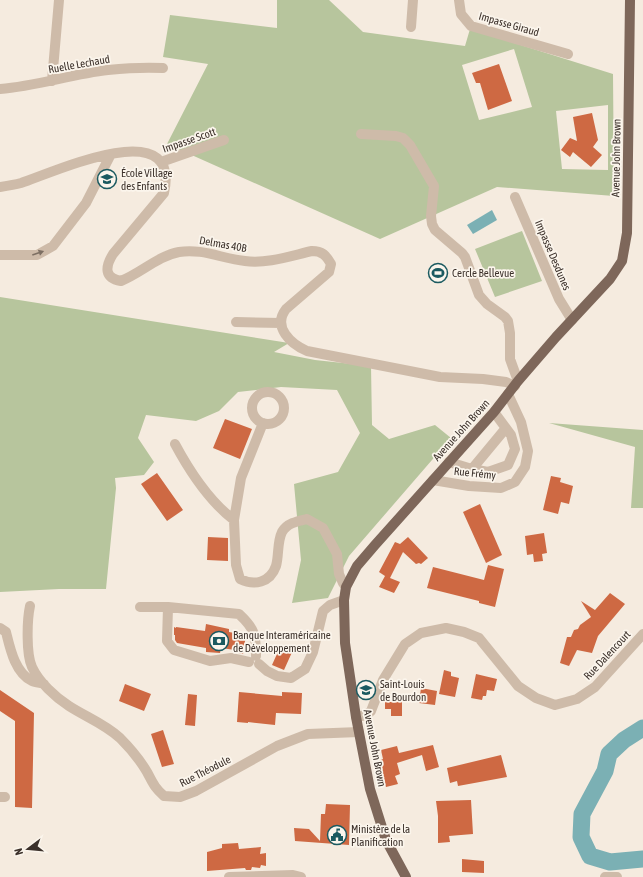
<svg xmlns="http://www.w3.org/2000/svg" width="643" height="877" viewBox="0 0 643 877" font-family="'Asap Condensed',sans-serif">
<rect width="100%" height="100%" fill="#f5ebdf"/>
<path fill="#b7c59d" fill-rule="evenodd" d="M277,0h52l34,32 102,14 5,-17 143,45 1,122 -117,-9 -117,52 -213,-95 41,-80 -45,-7 7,-42 107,13zM514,49l18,58 -53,13 -17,-55zM608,105v65l-46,-1 -6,-58z
M522,231l20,50 -47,16 -20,-48z
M0,297l289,46 -15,9 41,8 56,6 1,59 17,14 46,-14 16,13 -102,118 -21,42 -36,5 9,-43 -7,-76 44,-12 22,-39 -23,-43 -56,-3 -43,5 -19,19 -23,10 -50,-6 -8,23 16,24 -10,13 -29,3 1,10 -10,101h-47l-59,3z
M549,423l94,7v78h-12l4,-61z"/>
<path fill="#7bb0b4" d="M492,210l5,10 -24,14 -6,-9z"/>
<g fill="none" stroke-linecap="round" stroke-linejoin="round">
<path stroke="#7bb0b4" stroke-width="17" d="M643,728l-19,12 -15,14 -4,17 -23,43 -1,23 9,19 20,6 33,-3"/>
</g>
<path fill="#ce6943" d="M499,64l13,37 -24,9 -8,-27h-4l-4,-10z
M592,113l6,27 -5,7 9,8 -11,12 -18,-15 -3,5 -9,-7 9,-12 7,3 -4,-24z
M225,419l27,10 -12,30 -27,-11z
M157,473l26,37 -16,11 -26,-37z
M551,476l10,2 -1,4 13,4 -4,18 -8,-2 -3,12 -15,-4z
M480,504l22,51 -16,8 -23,-51z
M544,533l3,20 -5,1 1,7 -9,1 -1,-8 -6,1 -2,-19z
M208,537l20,1v23l-21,-1z
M408,537l20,21 -7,6 -2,-1 -3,1 -13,-12 -13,26 10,4 -6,11 -15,-6 6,-11 -6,-4 16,-30 5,2z
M488,565l16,4 -9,38 -16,-4v-2l-52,-13 6,-21 51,13z
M610,593l15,11 -27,32 -6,17 -15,-3 -8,16 -9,-3 7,-26h4l3,-7 4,-1 2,-4 11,-8 -10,-16 14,9z
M206,624l23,5v3l17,3 -3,19 -8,-2v-2l-14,-2 -1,5 -14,-1v-4l-29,-5 -2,-3v-5h-1v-8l2,1v-1l29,4z
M281,645l12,5 -9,20 -12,-5z
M444,670l7,2v4l8,2 -4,19 -16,-3z
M476,674l21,5 -3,12 -7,-1 -1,6h-3l-1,4 -11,-2z
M125,684l26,10 -7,17 -25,-10z
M421,688l16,3 -2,14 -16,-2z
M0,690l34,23 -2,95 -17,-1v-86l-15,-10z
M239,692l43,4v-4l20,1 -1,21 -25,-1 -1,12 -27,-3v1l-11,-1z
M188,694l9,1 -2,31 -10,-1z
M385,702h17v14h-11v-7h-6z
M163,730l11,34 -12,3 -11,-33z
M433,745l6,22 -13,4 -4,-16 -25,8 3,11 -5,2 3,8 -12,3 -7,-26 4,-2 -2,-9 16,-4 2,7z
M501,755l6,22 -49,9 -1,-5 -7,2 -3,-15z
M471,800l2,34 -24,2 1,6 -12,1v-27l-2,-15z
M326,804l24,1 -1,40 -54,-4 -1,-13 15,1 11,12 1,-27h4z
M238,843l1,6 22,-2 -1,7 6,-1v13l-5,-1 -1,3 -8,-1 -1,3h-5l-1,-2 -38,3v-19l15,-4v-4z
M462,859l22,2v12l-22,-1z"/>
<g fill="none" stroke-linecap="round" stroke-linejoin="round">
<path stroke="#cebba9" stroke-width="10" d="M459,0l2,14 10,12 97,28
M411,27l2,-27
M52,81l7,-81
M0,89c37,-3 72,-15 108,-19 19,-2 37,-3 55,-2
M361,134l35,2 7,2 7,7 24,41 -3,30 1,8 3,6 27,23 3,4 14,38 8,9 18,13 3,4 2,12v26l8,22
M161,162l63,-22
M0,187c7,-1 14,-2 21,-4 31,-10 161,-71 143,10l-51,61c-8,13 -9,24 8,27 20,-8 37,-25 58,-29 23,-4 44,7 66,9 22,3 45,-5 67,-10 10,0 14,4 19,13l-2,8 -43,37c-14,18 5,35 21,42l133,26 43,2 23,3 9,4
M515,197l44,102 13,21
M0,255h37l16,-9 33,-43 25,-49
M236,322l45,1
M252 408a16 16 0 1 1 32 0a16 16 0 1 1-32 0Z
M263,423l-22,55 -7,42 2,45 4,14c14,7 30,4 36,-13 3,-10 1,-24 6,-34 5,-9 16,-11 25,-13l16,9 14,26 2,20 4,9 3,4
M175,444c15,28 34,57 59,76
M449,462l23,7 16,3 20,-7 7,-16 -4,-14 -17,-23
M472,469l34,-41
M433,480l36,6 32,2 14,-6 10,-15 3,-16 -7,-29 -13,-28
M30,606c-3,14 -4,48 2,61 7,15 23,30 37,39 17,11 36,18 51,32 10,10 20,22 27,34 6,11 7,15 17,24l16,1 16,-6 81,-45 31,-12 51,-2
M140,607h28l71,7c16,15 17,21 17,42
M168,607l-1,34 7,9 36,11 21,-3 18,4
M0,628l6,4c4,16 9,41 26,49 3,1 8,2 12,3
M259,664l8,7 10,5 14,2 14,-9 8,-17 10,-41 7,-6 14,-5
M356,717l10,-2 5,-4 12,-31 22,-36 16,-11 25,-5 18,4 15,6 39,48 18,12 19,7 22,-6 18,-12 48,-53
M0,797h5
M229,877l64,-2 8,2
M605,877h12"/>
<path stroke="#7e675a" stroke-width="10" d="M406,877l-20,-37 -16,-51 -14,-72 -11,-74 -1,-43 2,-13 11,-21 18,-21 119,-133 24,-31 38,-44 54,-58 12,-18 5,-28 3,-233"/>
</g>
<defs><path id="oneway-solid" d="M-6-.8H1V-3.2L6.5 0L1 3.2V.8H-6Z"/></defs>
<use fill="#7d6f63" href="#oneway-solid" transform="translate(38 253) rotate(-19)"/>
<defs>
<symbol id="school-ring" viewBox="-11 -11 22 22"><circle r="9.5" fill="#fbf5ec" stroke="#1b5a60" stroke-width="1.5"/><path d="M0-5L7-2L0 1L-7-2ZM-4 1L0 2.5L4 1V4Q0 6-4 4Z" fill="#1b5a60"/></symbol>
<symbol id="stadium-ring" viewBox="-11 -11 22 22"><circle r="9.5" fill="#fbf5ec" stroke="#1b5a60" stroke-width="1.5"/><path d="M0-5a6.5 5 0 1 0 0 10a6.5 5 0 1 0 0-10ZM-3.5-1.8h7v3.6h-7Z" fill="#1b5a60"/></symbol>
<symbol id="bank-ring" viewBox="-11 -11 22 22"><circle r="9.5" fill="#fbf5ec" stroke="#1b5a60" stroke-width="1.5"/><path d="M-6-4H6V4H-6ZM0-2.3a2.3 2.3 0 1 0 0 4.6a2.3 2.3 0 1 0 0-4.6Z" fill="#1b5a60"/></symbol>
<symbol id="civic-ring" viewBox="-11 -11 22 22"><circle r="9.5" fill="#fbf5ec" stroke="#1b5a60" stroke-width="1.5"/><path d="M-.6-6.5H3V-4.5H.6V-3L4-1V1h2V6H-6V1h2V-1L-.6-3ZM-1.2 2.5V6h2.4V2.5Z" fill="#1b5a60"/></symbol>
</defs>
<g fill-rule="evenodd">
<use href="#school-ring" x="96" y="168" width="22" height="22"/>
<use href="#stadium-ring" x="427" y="262" width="22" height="22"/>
<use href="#bank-ring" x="208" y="630" width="22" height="22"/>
<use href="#school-ring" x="355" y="679" width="22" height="22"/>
<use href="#civic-ring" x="326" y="824" width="22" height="22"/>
</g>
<g text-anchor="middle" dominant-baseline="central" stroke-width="3.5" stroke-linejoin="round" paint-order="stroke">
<g font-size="11" fill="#3b302a" stroke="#fbf5ec">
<text transform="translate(509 24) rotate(16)">Impasse Giraud</text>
<text transform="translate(79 64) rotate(-10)">Ruelle Lechaud</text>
<text transform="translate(189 140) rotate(-19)">Impasse Scott</text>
<text transform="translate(616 158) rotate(-89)">Avenue John Brown</text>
<text transform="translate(223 244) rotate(10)">Delmas 40B</text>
<text transform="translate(553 255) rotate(67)">Impasse Desdunes</text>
<text transform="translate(461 430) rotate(-48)">Avenue John Brown</text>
<text transform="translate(475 473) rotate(6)">Rue Frémy</text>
<text transform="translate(607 655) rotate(-47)">Rue Dalencourt</text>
<text transform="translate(375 748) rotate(79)">Avenue John Brown</text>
<text transform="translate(205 771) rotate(-27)">Rue Théodule</text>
</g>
<g font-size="11" fill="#3b302a" stroke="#fbf5ec" text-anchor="start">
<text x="121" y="173">École Village<tspan x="121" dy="13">des Enfants</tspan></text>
<text x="452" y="273">Cercle Bellevue</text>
<text x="233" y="635">Banque Interaméricaine<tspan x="233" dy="13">de Développement</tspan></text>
<text x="380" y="684">Saint-Louis<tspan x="380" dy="13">de Bourdon</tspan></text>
<text x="351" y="829">Ministère de la<tspan x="351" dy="13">Planification</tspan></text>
</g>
</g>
<g transform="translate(28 849) rotate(254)" stroke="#fbf5ec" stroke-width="3" paint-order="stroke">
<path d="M0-3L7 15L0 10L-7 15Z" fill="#3b302a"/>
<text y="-6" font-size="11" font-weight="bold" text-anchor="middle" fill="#3b302a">N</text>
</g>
</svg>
